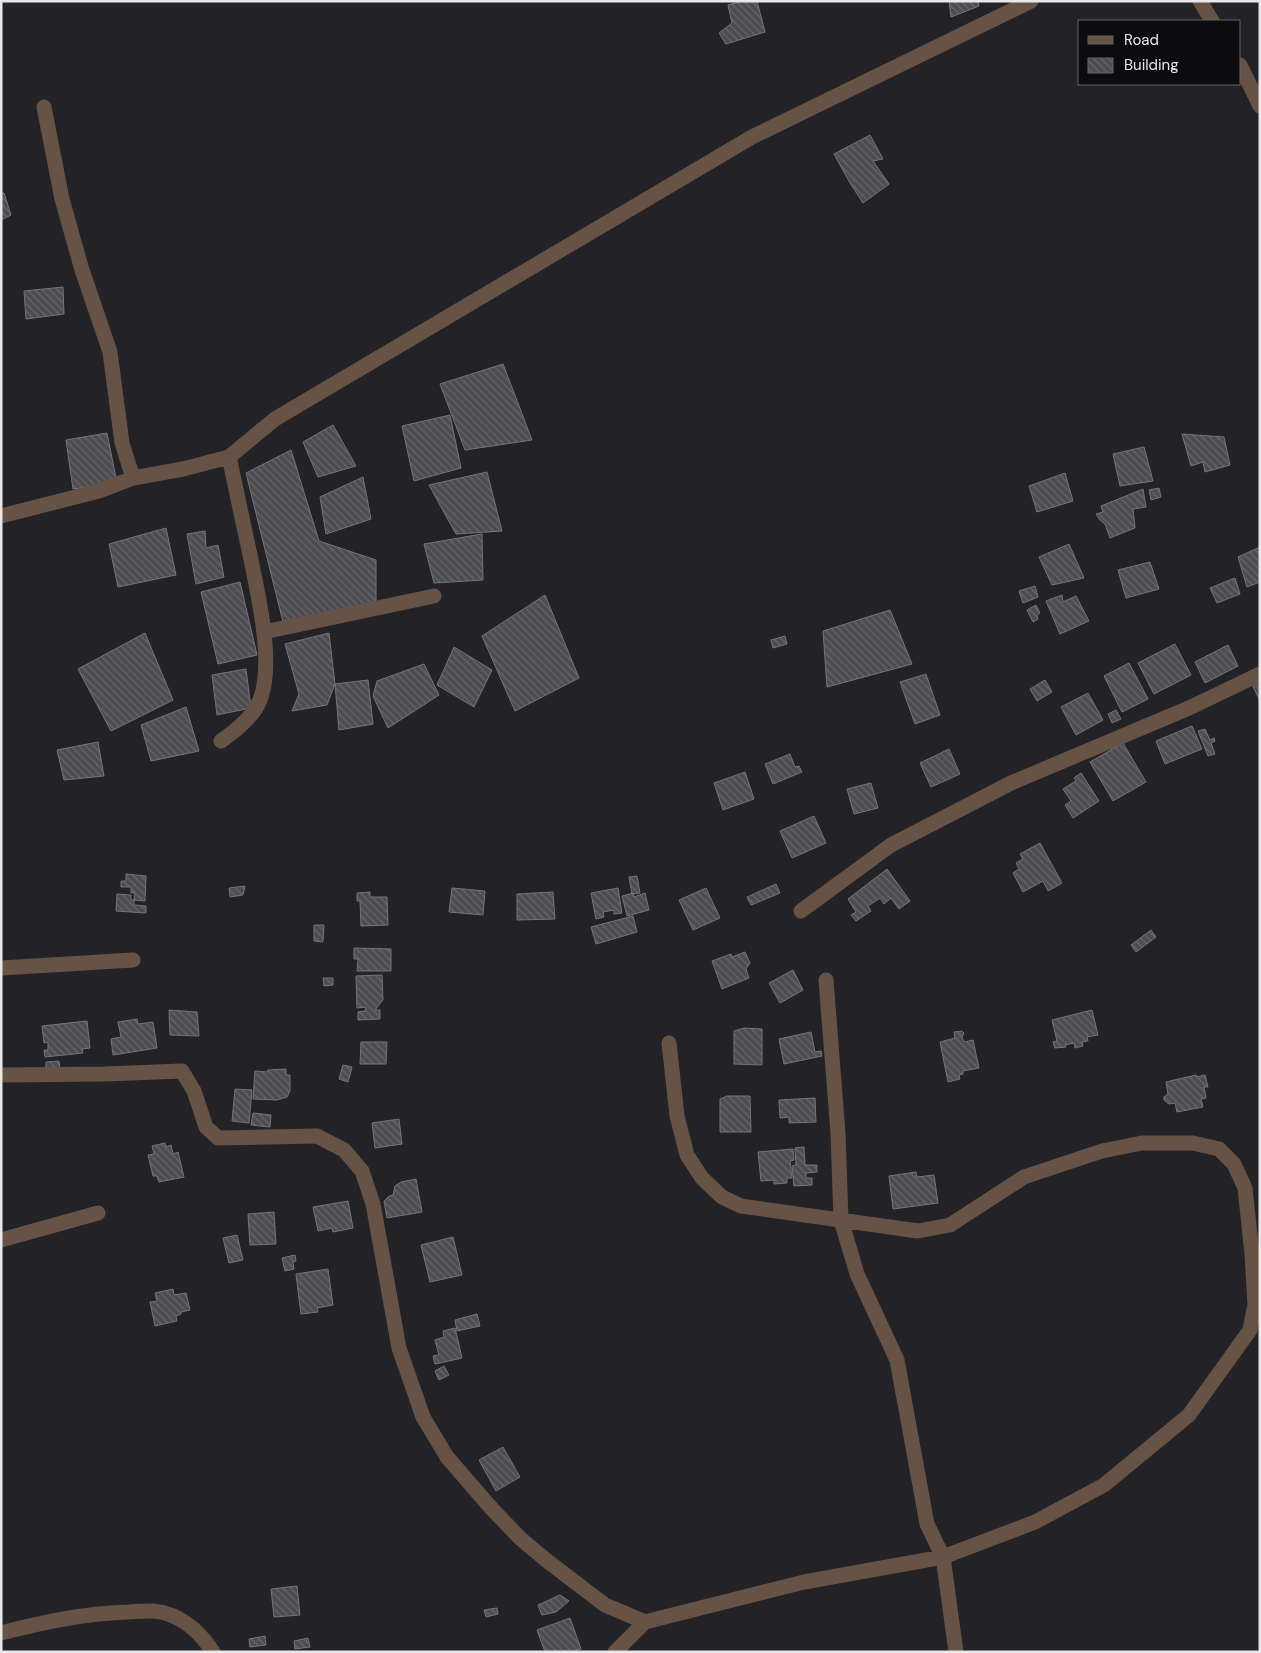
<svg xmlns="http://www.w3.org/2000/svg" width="1261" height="1653" viewBox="0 0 1261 1653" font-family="'DM Sans',sans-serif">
<defs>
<pattern id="building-back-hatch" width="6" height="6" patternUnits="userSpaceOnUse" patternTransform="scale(1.25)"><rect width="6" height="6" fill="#4d4c51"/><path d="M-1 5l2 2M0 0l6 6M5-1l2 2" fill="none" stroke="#67666a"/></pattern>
</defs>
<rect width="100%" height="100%" fill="#232327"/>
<path fill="url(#building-back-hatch)" stroke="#75757a" d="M742,1h15l8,31 -39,12 -7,-11 13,-10 -4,-18z
M949,1h29l1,5 -28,11z
M870,135l13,24 -10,2 16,23 -26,19 -13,-20 -16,-29z
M1,193h3l7,22 -10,5z
M63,287l1,27 -38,5 -2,-28z
M503,364l29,76 -67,10 -25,-66z
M450,415l11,53 -47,13 -12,-55z
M333,425l23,41 -38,11 -15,-35z
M107,433l10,50 -44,6 -7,-49z
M1182,434l42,3 6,28 -25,7 -2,-10 -12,4z
M1144,447l9,34 -33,5 -7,-32z
M291,450l28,91 57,19v41l-92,25 -38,-153z
M487,472l15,59 -46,3 -27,-49z
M1065,473l8,28 -36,11 -8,-26z
M363,477l8,42 -45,15 -6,-37z
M1159,488l2,9 -10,3 -2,-10z
M1143,489l3,18 -13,2 2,19 -25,10 -5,-14 -5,-4 -4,-6 7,-2 -2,-6z
M166,528l10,47 -58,12 -9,-43z
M205,531l1,17 12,-3 6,32 -28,7 -9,-50z
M482,534l1,46 -49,3 -10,-39z
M1069,544l15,34 -32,7 -13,-28z
M1260,547v35l-13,5 -9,-30z
M1150,562l9,27 -33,9 -8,-28z
M1235,578l5,16 -23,9 -7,-15z
M240,582l17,73 -39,9 -17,-72z
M1035,586l3,11 -15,6 -4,-12z
M545,595l34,83 -64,33 -33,-75z
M1062,595l1,7 13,-6 13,25 -29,13 -14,-33z
M1036,605l4,8 -3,2 1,4 -5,3 -6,-12z
M890,610l22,54 -85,23 -4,-56z
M145,633l28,67 -62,31 -33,-62z
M329,633l6,51 -8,21 -35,6 7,-17 -14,-50z
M785,636l2,8 -14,4 -2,-8z
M1175,644l16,31 -37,19 -16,-31z
M1228,645l10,21 -33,17 -10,-21z
M454,647l38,23 -18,37 -37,-22z
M1129,663l19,36 -26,13 -18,-36z
M424,664l15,31 -51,33 -15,-32 4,-15z
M246,669l5,39 -34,7 -5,-40z
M926,674l14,41 -25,9 -15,-42z
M1260,676v25l-10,-21z
M368,680l5,44 -34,6 -4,-46z
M1045,680l7,12 -15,9 -7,-12z
M1088,693l15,27 -27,15 -15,-28z
M186,707l13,44 -48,10 -10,-36z
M1116,710l5,9 -9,4 -4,-9z
M1192,726l10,23 -37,15 -9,-23z
M1205,729l5,11 4,-2 1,3 -4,2 4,11 -7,2 -10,-25z
M98,742l6,34 -40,4 -7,-30z
M1123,743l23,39 -33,19 -23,-39z
M949,749l11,25 -29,13 -11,-24z
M790,754l5,13 4,-1 3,6 -29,12 -8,-20z
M745,772l9,27 -31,11 -9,-27z
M1081,773l18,28 -26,17 -8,-13 6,-4 -8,-12 13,-8 -2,-3z
M871,783l7,25 -24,6 -7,-25z
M814,816l12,27 -34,15 -12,-27z
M1040,843l22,40 -14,8 -5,-10 -20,11 -10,-19 6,-4 -3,-6 7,-4 -3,-5z
M887,869l23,32 -11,8 -8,-11 -7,6 -4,-6 -12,8 3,5 -15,10 -5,-6 5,-3 -8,-13z
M126,874l20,2 -1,25 -11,-1 1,-7h-4v-6h-10v-6h5z
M637,876l3,17 -8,1 -3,-17z
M776,884l4,9 -29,12 -4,-8z
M245,886l-2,9 -13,2 -1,-9z
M452,888l33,3 -2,24 -34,-3z
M618,888l4,25 -8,1v-4l-11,2 1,5 -8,2 -5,-26z
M706,888l14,30 -27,12 -14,-30z
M370,892v5h17l1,28 -27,1 -1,-25h-3v-8z
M553,892l2,27 -38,1v-26z
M633,893l1,4 11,-4 4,17 -22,6 -5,-20z
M117,894l14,1v5h3v5l12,1v7l-30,-2z
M633,916l4,16 -41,12 -5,-17z
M314,925h10l-1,17 -9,-1z
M1151,930l5,7 -20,15 -5,-7z
M354,948l37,1v22h-34l1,-12h-4z
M745,952l5,11 -4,6 3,9 -27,11 -10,-28 19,-7 1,3z
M793,970l10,20 -23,13 -11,-20z
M382,975l1,25 -8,10h5v9l-22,1v-8l7,-1 1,-4 -9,1 -1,-32z
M323,978h10v7l-9,1z
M169,1010l28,2 2,24 -29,-1z
M1092,1010l6,25 -11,2 1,4 -6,1 1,4 -8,2 -1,-5 -9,2 1,2 -11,1 -2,-6 4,-1 -5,-21z
M137,1019l1,5 15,-2 4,26 -44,7 -2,-16 10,-2 -3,-15z
M87,1021l3,27 -8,1 1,4 -38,4 -1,-7h4v-8l-4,1 -2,-17z
M744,1028l18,1v36l-28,-1v-33z
M962,1031l2,2 -2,4 2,5 9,-2 6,28 -16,3v3l-4,1 1,4 -12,3 -8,-40 15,-4 -1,-6z
M811,1032l4,20 6,-1 1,5 -38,8 -5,-25z
M361,1042h26l-1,22h-26z
M59,1061l1,8 -14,1v-8z
M343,1065l9,2 -4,15 -9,-3z
M286,1069v6h4v16l-3,6 -10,3 -24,-1 2,-28 12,1 1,-2z
M1196,1075l1,2 8,-2 3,12h-4l2,11 -5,1 2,8 -26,5 -2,-9 -6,1 -5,-4v-3l4,-3 -2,-12z
M235,1089l17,1 -3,33 -17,-2z
M727,1096h23l1,36h-31v-33z
M815,1098l1,24 -27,1v-6l-9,1 -1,-18z
M253,1113l18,2 -1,12 -19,-2z
M399,1119l3,25 -27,4 -3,-25z
M165,1143l1,4 5,-2 2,9 5,-2 6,25 -25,5 -2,-6h-4l-5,-21 6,-1 -2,-8z
M804,1147l1,18h12v7l-11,1v5h6v7l-18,1 -2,-20 4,-1 -1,-17z
M793,1149l1,11 -4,1 2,17h-5v5l-13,1v-4l-13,1 -3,-29z
M916,1172l1,5 17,-2 4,28 -45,6 -4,-33z
M416,1179l6,33 -35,6 -3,-17 5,-5 4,-1 2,-9 6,-4z
M348,1201l5,27 -20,4 -1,-4 -14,3 -5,-24z
M274,1212l2,32 -26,1 -2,-31z
M237,1235l6,25 -14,3 -6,-25z
M453,1237l9,38 -32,7 -9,-37z
M295,1255l1,6 -3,1 1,7 -9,2 -3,-13z
M328,1269l5,36 -16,3 1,4 -17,2 -5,-40z
M173,1289l1,6 12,-2 4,17 -9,2v2l-5,2 1,5 -22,5 -5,-24 7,-1 -2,-8z
M477,1314l3,12 -23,5 -2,-11z
M455,1328l7,30 -27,6 -2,-8 6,-1 -4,-15 9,-3 -1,-6z
M444,1366l5,9 -10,5 -4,-9z
M503,1447l17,30 -24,14 -17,-31z
M297,1586l3,29 -26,2 -3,-28z
M560,1595l9,6 -13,11 -14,3 -4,-10z
M497,1608l1,6 -12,3 -2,-7z
M570,1618l11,31 -9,3h-27l-8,-22z
M265,1636l1,9 -16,2 -1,-8z
M308,1638l2,9 -15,2 -1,-8z"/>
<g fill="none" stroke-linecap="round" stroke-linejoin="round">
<path stroke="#665345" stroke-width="15" d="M1200,1l12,20
M1240,65l20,41
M44,107l18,92 20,71 28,82 12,91 11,35
M1,516l98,-25 34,-13 50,-9 46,-12 46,-38 477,-282 279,-136
M264,632l170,-36
M221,741c13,-9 33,-25 39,-41 15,-38 -3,-110 -11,-150 -7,-31 -13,-62 -20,-93
M801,911l90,-66 120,-62 178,-75 71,-34
M1,968l132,-8
M826,980l12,153 3,87 16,54 40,86 30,164 16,33 13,95
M669,1043l8,73 10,39 15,23 20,19 19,9 177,25 32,-6 74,-48 78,-26 40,-8h51l26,6 15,15 11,24 7,66 3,51
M1,1075l104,-1 77,-3 12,20 12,36 12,11 99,-2 27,14 18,21 11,33 26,144 24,69 24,40 45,52 29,30 25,21 59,45 40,17
M1,1240l97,-27
M1,1633c43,-11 85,-20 128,-21 16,-1 27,-3 42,3 19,8 31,20 42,37
M615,1652l30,-30 159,-40 139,-25 92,-35 69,-37 85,-70 61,-85 5,-25 4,-8"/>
</g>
<rect width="1261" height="1653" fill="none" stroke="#e8e7ea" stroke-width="5"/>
<rect x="1078" y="20" width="162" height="65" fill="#0c0c0e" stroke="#646466"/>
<rect x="1088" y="36" width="25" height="8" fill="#665345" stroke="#646466"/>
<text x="1124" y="45" font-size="15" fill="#e8e7ea">Road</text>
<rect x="1088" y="58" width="25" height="15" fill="url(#building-back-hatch)" stroke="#646466"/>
<text x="1124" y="70" font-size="15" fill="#e8e7ea">Building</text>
</svg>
